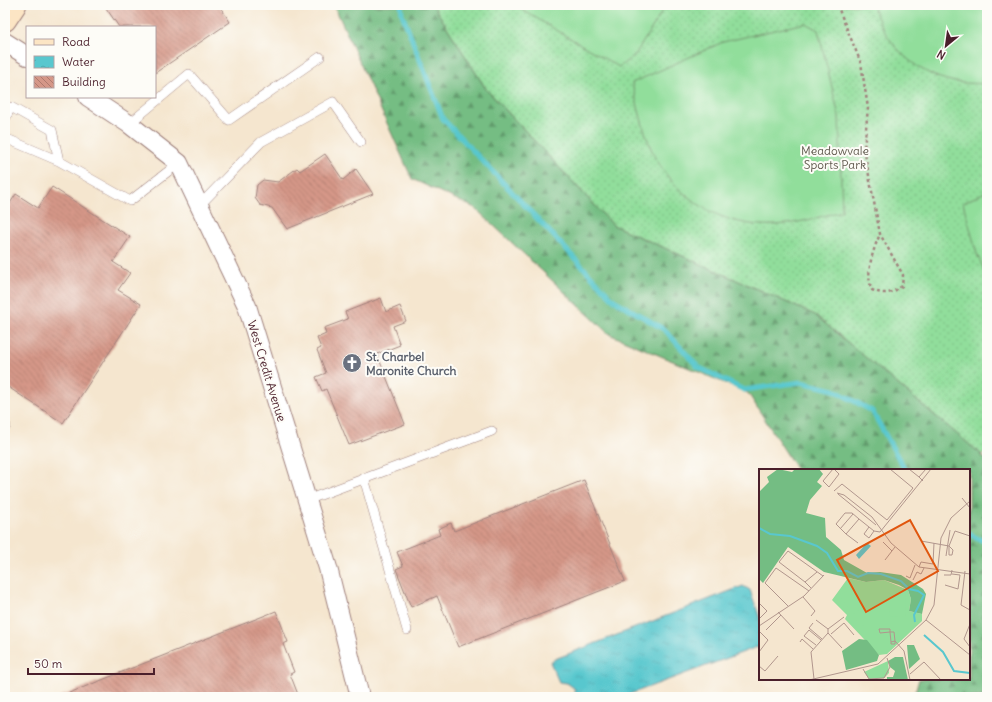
<svg xmlns="http://www.w3.org/2000/svg" width="992" height="702" viewBox="0 0 992 702" font-family="Delius,sans-serif">
<defs>
<pattern id="grass-dots" width="8" height="8" patternUnits="userSpaceOnUse"><rect width="8" height="8" fill="#91de9b"/><path d="M2 2h.1M6 6h.1" fill="none" stroke="#7fbe86" stroke-width="1.8" stroke-linecap="round"/></pattern>
<pattern id="forest-firs" width="22" height="20" patternUnits="userSpaceOnUse"><rect width="22" height="20" fill="#74bd83"/><path d="M5 1l3.5 6h-7zM16 11l3.5 6h-7z" fill="#61996b"/></pattern>
<pattern id="water-ripples" width="26" height="14" patternUnits="userSpaceOnUse"><rect width="26" height="14" fill="#59c7ce"/><path d="M2 4q2-2 4 0t4 0M15 11q2-2 4 0t4 0" fill="none" stroke="#4faab1"/></pattern>
<pattern id="building-back-hatch" width="6" height="6" patternUnits="userSpaceOnUse"><rect width="6" height="6" fill="#d59788"/><path d="M-1 5l2 2M0 0l6 6M5-1l2 2" fill="none" stroke="#af7b6f"/></pattern>
</defs>
<rect width="100%" height="100%" fill="#fdfcf7"/>
<filter id="ink" filterUnits="userSpaceOnUse"><feTurbulence type="fractalNoise" baseFrequency=".025" numOctaves="2"/><feDisplacementMap in="SourceGraphic" scale="8" xChannelSelector="R" yChannelSelector="G"/><feConvolveMatrix kernelMatrix="1 2 1 2 8 2 1 2 1" color-interpolation-filters="sRGB"/></filter>
<filter id="wash" filterUnits="userSpaceOnUse"><feTurbulence type="fractalNoise" baseFrequency=".012" numOctaves="4" result="noise"/><feDisplacementMap in="SourceGraphic" scale="16" xChannelSelector="R" yChannelSelector="G"/><feGaussianBlur stdDeviation="0.9" result="paint"/><feColorMatrix in="noise" values="0 0 0 0 0 0 0 0 0 0 0 0 0 0 0 0 0 1.4 0 .05"/><feComposite in="paint" operator="in"/></filter>
<g filter="url(#wash)">
<rect width="100%" height="100%" fill="#f5e6cf"/>
<path fill="url(#grass-dots)" stroke="#6e7e63" d="M433,5h554v447l-5,3 -167,-140 -202,-90 -127,-136z"/>
<path fill="url(#forest-firs)" stroke="#5f6e57" d="M334,5h99l53,84 127,136 202,90 167,140 5,6v236h-73l5,-18h50v-209h-172l-49,-77 -139,-59 -134,-126 -63,-29z"/>
<path fill="#91de9b" stroke="#6e7e63" d="M514,5h152l-31,50 -16,12z
M873,5h114v79c-13,-1 -27,0 -40,-4 -35,-9 -64,-40 -74,-75z
M805,23l13,7 21,86 3,95c-22,6 -45,13 -68,14 -51,3 -99,-27 -121,-72 -10,-22 -15,-47 -21,-70l91,-41z
M987,191v86l-10,-23 -14,-51z"/>
<path fill="url(#water-ripples)" stroke="#52737c" d="M743,586l7,4 10,28v28l-138,51h-51l4,-4 -1,-5 -7,-5 -8,-1 -9,-20 5,-3z"/>
<g fill="none" stroke-linecap="round" stroke-linejoin="round">
<path stroke="#59c7ce" stroke-width="5" d="M401,5l1,9 41,105 171,181 51,30 33,37 46,23 57,-8 33,8 38,21 33,59
M969,534l18,9"/>
</g>
<g id="blocks">
<path fill="url(#building-back-hatch)" d="M104,5h115l11,17 -75,51v-46h-36z
M325,154l18,26 13,-11 17,25 -86,35 -15,-21 -12,-3 -5,-7 2,-13 6,-5 15,2 19,-14 3,3z
M52,187l78,50 -17,25 17,11 -12,17 23,14 -78,119 -58,-38v-174l11,-17 22,14z
M381,298l5,14 14,-6 6,15 -13,5 7,19 -23,9 28,70 -56,21 -23,-56 -4,2 -6,-14 10,-4 -9,-23 4,-2 -4,-10 9,-4 -2,-6 24,-9 -3,-7z
M584,480l41,101 -167,66 -21,-51 -26,11 -15,-38 7,-3 -6,-14 43,-17 -2,-6 13,-6 3,8z
M276,611l12,31 -5,2 11,28 -4,2 9,23h-240z"/>
</g>
</g>
<g filter="url(#ink)">
<use href="#blocks" fill-opacity="0" stroke="#a0827d" stroke-width="1"/>
<g fill="none" stroke-linecap="round" stroke-linejoin="round">
<defs>
<path id="lane" d="M5,119l6,-12 41,23 7,31 71,40 49,-38
M129,124l60,-50 40,46 91,-63
M5,138l54,23
M199,206l62,-64 72,-40 28,40
M5,425l1,1
M364,478l43,152
M307,500l185,-69"/>
<path id="street" d="M5,42l22,14
M88,97l41,27 50,39 68,143 81,262 32,129"/>
<path id="secondary" d="M5,20l10,-15"/>
</defs>
<use href="#lane" stroke="#a0827d" stroke-width="10"/>
<use href="#street" stroke="#a0827d" stroke-width="20"/>
<use href="#secondary" stroke="#a0827d" stroke-width="24"/>
<path stroke="#a0827d" stroke-width="2.5" stroke-dasharray="3 3" stroke-linecap="butt" d="M837,5l24,58 7,45 -4,41 16,85 23,41 -1,11c-11,8 -18,9 -30,4 -7,-17 1,-40 8,-56"/>
<use href="#lane" stroke="#fff" stroke-width="9"/>
<use href="#street" stroke="#fff" stroke-width="18"/>
<use href="#secondary" stroke="#fce5c4" stroke-width="22"/>
</g>
</g>
<defs>
<symbol id="church-disc" viewBox="-11 -11 22 22"><circle r="9.5" fill="#6b7280" stroke="#fdfcf7"/><path d="M-1.2-6h2.4v3.5h3.3v2.4h-3.3V6h-2.4V-.1h-3.3v-2.4h3.3Z" fill="#fff"/></symbol>
</defs>
<g fill-rule="evenodd">
<use href="#church-disc" x="341" y="352" width="22" height="22"/>
</g>
<g text-anchor="middle" dominant-baseline="central" stroke-width="4" stroke-linejoin="round" paint-order="stroke">
<g font-size="12" fill="#5f584d" stroke="#fdfcf7">
<text x="835" y="150">Meadowvale<tspan x="835" dy="14">Sports Park</tspan></text>
</g>
<g font-size="12" font-weight="bold" fill="#5b616d" stroke="#fdfcf7" text-anchor="start">
<text x="366" y="356">St. Charbel<tspan x="366" dy="14">Maronite Church</tspan></text>
</g>
<g font-size="12" fill="#4a1f2b" stroke="#fdfcf7">
<text transform="translate(267 371) rotate(73)">West Credit Avenue</text>
</g>
</g>
<g transform="translate(759 469)">
<rect width="211" height="211" fill="#f5e6cf"/>
<path d="M89,109l18,4 18,-2 24,10 3,9 -2,12 13,3v7l-35,33 -8,1 -34,-36 2,-4 -15,-15zM129,192l1,12 -5,5 -15,1 -5,-7z" fill="#91de9b"/>
<path d="M19,0l14,3 3,-3h24l4,5 -6,8 5,4 -12,14 -4,13 19,5 1,19 15,13 3,10 23,13 13,-1 21,3 22,14 3,5 -4,20 -13,-3 2,-12 -3,-9 -9,-5 -15,-5 -18,2 -42,-10 -36,-25 -25,36 -4,-4v-87l10,-10 -2,-5zM100,170l8,1 12,15 -2,6 -31,9 -4,-19zM148,176h7l6,14 -11,10zM136,188h8l5,23h-21v-3h6l2,-6 -5,-4 -2,-6z" fill="#74bd83"/>
<path d="M119,116l11,6 -12,12 -9,-13zM90,121l10,6 -11,11 -9,-12zM131,123h16l-1,25 -16,-1zM108,135l6,2 10,10 -15,14 -17,-14z" fill="#91de9b"/>
<path d="M108,74l4,3 -12,13 -3,-4z" fill="#59c7ce"/>
<path fill="none" stroke="#59c7ce" stroke-width="2" d="M0,59l11,6 20,2 27,10 10,7 11,18h9l11,6 10,-4 13,1 20,7 8,8 9,2 6,4 -10,20 1,7M165,166l19,17 11,19 16,2"/>
<path fill="none" stroke="#b1968d" stroke-width="1" d="M74,0l-10,12 6,6 10,-13 -5,-5M150,0l10,8M164,12l-4,-4 7,-8M75,22l8,-7 45,36 26,-32 -23,-19M78,24l7,2 28,22 19,26 28,24 51,7M79,25l38,31M203,29l8,10M81,60l13,-15M115,62l-5,-4 -5,7 5,4 5,-7 6,1M121,63l51,-63M87,65l-10,-10 9,-11h7l7,6M162,72l28,5 6,-15 15,5M124,73l9,9M99,74l-12,-9 13,-15 10,8M190,77l4,4 -1,5h-3zM187,87l4,-26M126,91l10,-13M160,98l2,-5 12,2 1,-21M206,102l-4,34 9,5M185,106h7l1,-5M147,107l4,2 5,-13M154,111l4,-8 4,2 3,-6M46,113l-26,-20 9,-11 35,25M186,116l13,4 2,-14 -8,-1M52,119l-6,-6 12,-10M44,128l12,14 -4,5M0,134l8,8 -8,8M29,137l-23,-23 11,-15 33,23M19,143l16,17M57,151l12,9v4l14,15M167,151l44,35M54,154l-4,5 13,11M211,155l-6,15 6,8M0,157l45,-30 20,-21M69,160l16,-12M7,161l15,-15M0,162l9,9 -9,12M72,165l13,-11 10,12M41,173l2,-3 11,10M132,173v2h4v-3l-4,1 -1,-10v-3h-11l1,4 10,-1h4l1,9 9,10 6,29M57,176l-12,-9 5,-6 12,10M0,197l6,5 13,-15M104,200l6,10 15,-1 6,-11 -3,-9M151,205l14,-12 17,18M55,210l-3,-27 17,-19M50,211l69,-16 48,-44 8,-15 7,-67 10,-20 19,-17"/>
<path fill="#e0560e" fill-opacity="0.15" stroke="#e0560e" stroke-width="2" d="M151,51l28,51 -72,41 -29,-52z"/>
<rect width="211" height="211" fill="none" stroke="#4a1f2b" stroke-width="2"/>
</g>
<rect width="992" height="702" fill="none" stroke="#fdfcf7" stroke-width="20"/>
<rect x="26" y="26" width="130" height="72" fill="#fdfcf7" stroke="#b5a4a5"/>
<rect x="34" y="39" width="20" height="6" fill="#fce5c4" stroke="#b5a4a5"/>
<text x="62" y="46" font-size="12" fill="#4a1f2b">Road</text>
<rect x="34" y="56" width="20" height="12" fill="url(#water-ripples)" stroke="#b5a4a5"/>
<text x="62" y="66" font-size="12" fill="#4a1f2b">Water</text>
<rect x="34" y="76" width="20" height="12" fill="url(#building-back-hatch)" stroke="#b5a4a5"/>
<text x="62" y="86" font-size="12" fill="#4a1f2b">Building</text>
<g transform="translate(946 46) rotate(209)" stroke="#fdfcf7" stroke-width="3" paint-order="stroke">
<path d="M0-3L7 15L0 10L-7 15Z" fill="#4a1f2b"/>
<text y="-6" font-size="11" font-weight="bold" text-anchor="middle" fill="#4a1f2b">N</text>
</g>
<path d="M28 668v6h126v-6" fill="none" stroke="#4a1f2b" stroke-width="2"/>
<text x="34" y="668" font-size="12" fill="#4a1f2b" stroke="#fdfcf7" stroke-width="3" paint-order="stroke">50 m</text>
</svg>
